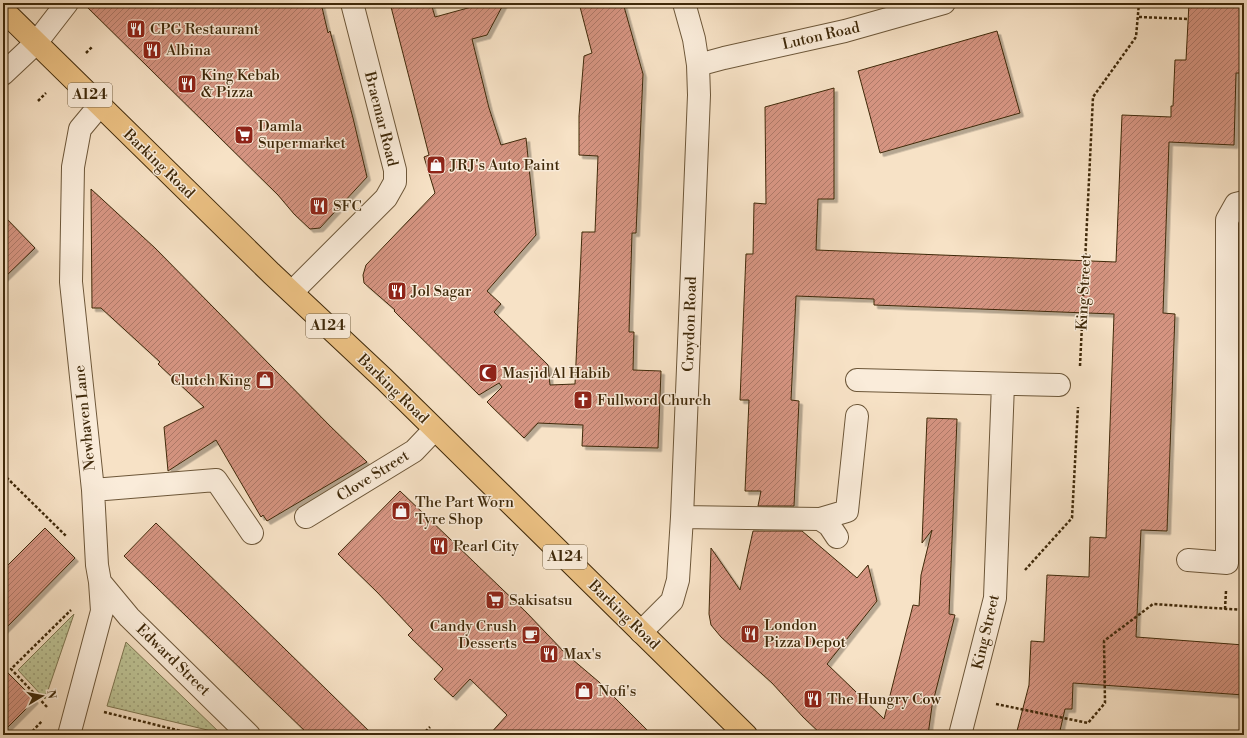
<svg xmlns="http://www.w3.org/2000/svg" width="1247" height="738" viewBox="0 0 1247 738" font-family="'Libre Bodoni',serif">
<defs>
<pattern id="grass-dots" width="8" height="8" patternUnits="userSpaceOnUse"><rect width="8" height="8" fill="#bdc395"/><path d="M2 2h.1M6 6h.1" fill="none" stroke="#9b9e78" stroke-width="1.8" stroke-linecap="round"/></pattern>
<pattern id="building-hatch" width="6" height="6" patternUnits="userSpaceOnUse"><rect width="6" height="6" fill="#d59481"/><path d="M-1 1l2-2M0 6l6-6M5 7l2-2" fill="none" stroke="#ae7968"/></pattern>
<filter id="shadow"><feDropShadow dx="3.5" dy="3.5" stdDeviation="0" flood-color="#0004"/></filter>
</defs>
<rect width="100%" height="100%" fill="#f7e2c6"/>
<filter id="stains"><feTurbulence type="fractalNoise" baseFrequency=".005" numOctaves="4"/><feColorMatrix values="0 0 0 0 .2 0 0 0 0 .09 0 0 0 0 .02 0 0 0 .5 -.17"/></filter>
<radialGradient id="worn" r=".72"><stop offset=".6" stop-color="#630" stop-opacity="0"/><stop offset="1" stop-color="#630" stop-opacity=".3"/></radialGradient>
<path fill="url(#grass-dots)" stroke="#7e7650" d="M74,614l-29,85 -27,-29z
M126,642l94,91 -113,-27z"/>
<path fill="url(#building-hatch)" stroke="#3f290a" filter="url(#shadow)" d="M83,3h238l7,30 2,-2 23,87 14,59 -47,51 -10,1 -16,-15 -16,-19z
M390,3h41l4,14 51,-14h18l-17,32 -15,4 17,69 12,37 25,-7 10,97 -49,56 14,13 -7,8 54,53 2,20 25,-1 7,-152h13l3,-76 -19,-1v-39l5,-60 8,-3 -13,-50h44l20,71 -7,159h-4l-3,99h5l-1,38 28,1 -3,77 -76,-2 1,-21 -45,-2 -14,15 -37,-36 15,-15 -3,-4 -20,12 -85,-84 1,-1 -31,-27 -1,-8 3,-10 69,-72 -11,-36 5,-2z
M1189,3h55v70h-8l-2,72 -65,-3 -6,171 12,1 -8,217 -26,-1 -5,107 108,8v50l-171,-12 -1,26h-7l-6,26h-26l-16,-4 12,-46 2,-44 13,1 3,-67 42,2 1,-40 16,1 8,-224 -240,-9v-6l-78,-3 -5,104 8,1 -5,105h-36l3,-15h-16l4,-91h-9l6,-146h7l1,-51 12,1 -1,-97 69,-19v111h-16l-2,51 300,12 6,-147 49,2v-11h2l2,-46h11z
M997,31l23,82 -140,40 -22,-82z
M91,189l64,59 174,177 38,37 -100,59 -4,-6 -2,2 -45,-77 -48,31 -4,-44 40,-20 -46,-43 2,-2 -59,-54h-9z
M3,215l32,33 -32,31z
M927,418l30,1 -8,195 6,1 -23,91 -4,29h-106l-19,-18 -31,-34 -51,-46 -10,-12 -2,-11 2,-66 29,42 13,-59h49l55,47 11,-13 9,36 -50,63 57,55 29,-114 6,1 2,-31 11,-45 -10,13z
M400,491l126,121 40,42 33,28 53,53h-163l18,-20 -37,-36 -17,18 -19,-18 9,-10 -35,-34 5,-5 -36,-38 -39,-38z
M156,523l217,212h-64l-185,-179z
M45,528l30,30 -72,73v-61z
M3,668l32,32 -32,32z"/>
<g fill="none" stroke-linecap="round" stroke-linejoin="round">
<defs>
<path id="minor" d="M698,65l26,-7 121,-27 99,-28
M3,74l33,-31 31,-40
M292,292l94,-94 9,-16v-12l-43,-167
M857,380l202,5
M93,490l123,-10 36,53
M306,517l108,-66 20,-21
M682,517l138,2 9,6 8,12
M820,519l27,-8 10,-95
M1188,560l39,3v-343l9,-16 8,-2
M100,582l29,35 120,118
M641,632l31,-31 6,-21 4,-63 17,-422 -1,-30 -4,-26 -10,-36
M69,735l33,-124 -2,-29 -3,-17 -4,-75 -22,-208 2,-115 7,-38 20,-24
M960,735l35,-137 8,-214"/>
<path id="major" d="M3,10l268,263 113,106 362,356"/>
</defs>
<use href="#minor" stroke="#6d5739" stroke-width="24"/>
<use href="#major" stroke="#3f290a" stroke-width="24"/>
<path stroke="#3f290a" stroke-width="2.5" stroke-dasharray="3 2" stroke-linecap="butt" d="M1139,17l50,2
M86,53l7,-7
M38,101l8,-8
M1080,366l13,-269 43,-60 3,-34
M3,474l64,63
M1025,570l47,-52 6,-111
M1225,609l1,-18
M996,704l92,19 17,-20 -1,-62 49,-37 91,6
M47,707l-36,-38 60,-59
M104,712l93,23
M29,735l13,-14
M422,735l8,-8"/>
<use href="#minor" stroke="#faecda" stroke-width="22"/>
<use href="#major" stroke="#ecc183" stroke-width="22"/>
</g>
<defs>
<symbol id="restaurant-square" viewBox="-11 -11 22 22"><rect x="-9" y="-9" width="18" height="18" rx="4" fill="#8f2418" stroke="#faecda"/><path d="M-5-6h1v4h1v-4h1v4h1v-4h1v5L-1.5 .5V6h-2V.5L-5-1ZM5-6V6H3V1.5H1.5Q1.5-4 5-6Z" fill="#fff"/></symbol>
<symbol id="supermarket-square" viewBox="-11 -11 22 22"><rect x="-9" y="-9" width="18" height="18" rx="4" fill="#8f2418" stroke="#faecda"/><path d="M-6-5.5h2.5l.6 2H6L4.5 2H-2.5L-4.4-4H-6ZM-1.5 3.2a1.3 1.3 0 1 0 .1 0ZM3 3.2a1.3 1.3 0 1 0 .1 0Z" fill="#fff"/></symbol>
<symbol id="shop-square" viewBox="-11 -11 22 22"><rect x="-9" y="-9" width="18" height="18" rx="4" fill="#8f2418" stroke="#faecda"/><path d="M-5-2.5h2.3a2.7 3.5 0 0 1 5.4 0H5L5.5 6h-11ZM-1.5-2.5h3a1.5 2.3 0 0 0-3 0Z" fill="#fff"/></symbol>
<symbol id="mosque-square" viewBox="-11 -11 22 22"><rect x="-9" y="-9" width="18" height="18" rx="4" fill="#8f2418" stroke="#faecda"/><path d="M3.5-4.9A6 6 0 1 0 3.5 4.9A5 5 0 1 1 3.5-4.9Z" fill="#fff"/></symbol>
<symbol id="church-square" viewBox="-11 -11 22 22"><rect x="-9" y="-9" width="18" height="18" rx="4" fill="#8f2418" stroke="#faecda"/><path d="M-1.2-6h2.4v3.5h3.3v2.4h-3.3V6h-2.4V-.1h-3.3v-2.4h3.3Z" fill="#fff"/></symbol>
<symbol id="cafe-square" viewBox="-11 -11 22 22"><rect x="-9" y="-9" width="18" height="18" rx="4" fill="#8f2418" stroke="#faecda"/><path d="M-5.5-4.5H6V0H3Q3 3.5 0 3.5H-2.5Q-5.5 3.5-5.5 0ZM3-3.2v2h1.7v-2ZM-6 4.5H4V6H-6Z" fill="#fff"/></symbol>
</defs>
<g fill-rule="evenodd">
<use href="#restaurant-square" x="125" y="18" width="22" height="22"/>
<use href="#restaurant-square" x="141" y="39" width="22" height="22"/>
<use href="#restaurant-square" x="176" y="73" width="22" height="22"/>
<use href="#supermarket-square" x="233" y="124" width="22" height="22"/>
<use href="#shop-square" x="425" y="154" width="22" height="22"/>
<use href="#restaurant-square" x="308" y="195" width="22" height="22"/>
<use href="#restaurant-square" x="386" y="280" width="22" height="22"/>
<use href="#mosque-square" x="477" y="362" width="22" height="22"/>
<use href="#shop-square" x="254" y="369" width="22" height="22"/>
<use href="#church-square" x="572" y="389" width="22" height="22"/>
<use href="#shop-square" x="390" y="500" width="22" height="22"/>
<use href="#restaurant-square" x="428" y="535" width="22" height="22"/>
<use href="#supermarket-square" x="484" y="589" width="22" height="22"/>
<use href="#restaurant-square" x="739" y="623" width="22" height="22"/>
<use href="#cafe-square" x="520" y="624" width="22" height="22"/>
<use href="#restaurant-square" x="538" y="643" width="22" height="22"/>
<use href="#shop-square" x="573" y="680" width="22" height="22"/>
<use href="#restaurant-square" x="802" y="688" width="22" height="22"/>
</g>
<g text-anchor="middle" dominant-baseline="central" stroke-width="3" stroke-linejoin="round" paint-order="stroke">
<g fill="#faecda" stroke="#776448" stroke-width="1">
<rect x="68" y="83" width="44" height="24" rx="3"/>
<rect x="306" y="314" width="44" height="24" rx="3"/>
<rect x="543" y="545" width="44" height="24" rx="3"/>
</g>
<g font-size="14" font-weight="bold" fill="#3f290a">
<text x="90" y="95">A124</text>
<text x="328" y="326">A124</text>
<text x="565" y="557">A124</text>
</g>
<g font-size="15" fill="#3f290a" stroke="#faecda" text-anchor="start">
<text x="150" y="29">CPG Restaurant</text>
<text x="166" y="50">Albina</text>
<text x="201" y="75">King Kebab<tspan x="201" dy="17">&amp; Pizza</tspan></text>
<text x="258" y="126">Damla<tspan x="258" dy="17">Supermarket</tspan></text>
<text x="450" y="165">JRJ's Auto Paint</text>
<text x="333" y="206">SFC</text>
<text x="411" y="291">Jol Sagar</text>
<text x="502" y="373">Masjid Al Habib</text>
<text x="251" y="380" text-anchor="end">Clutch King</text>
<text x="597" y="400">Fullword Church</text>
<text x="415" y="502">The Part Worn<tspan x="415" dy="17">Tyre Shop</tspan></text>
<text x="453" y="546">Pearl City</text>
<text x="509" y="600">Sakisatsu</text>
<text x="764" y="625">London<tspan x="764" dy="17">Pizza Depot</tspan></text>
<text x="517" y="626" text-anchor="end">Candy Crush<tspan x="517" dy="17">Desserts</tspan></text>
<text x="563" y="654">Max's</text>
<text x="598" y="691">Nofi's</text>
<text x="827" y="699">The Hungry Cow</text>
</g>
<g font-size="15" fill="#3f290a" stroke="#faecda">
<text transform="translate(821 36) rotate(-13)">Luton Road</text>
<text transform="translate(381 119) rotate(76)">Braemar Road</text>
<text transform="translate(159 164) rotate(44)">Barking Road</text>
<text transform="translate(1084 292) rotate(-87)">King Street</text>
<text transform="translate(690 324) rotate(-88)">Croydon Road</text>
<text transform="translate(393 389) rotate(44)">Barking Road</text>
<text transform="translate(85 418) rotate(-96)">Newhaven Lane</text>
<text transform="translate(373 476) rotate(-32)">Clove Street</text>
<text transform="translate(624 615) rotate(44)">Barking Road</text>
<text transform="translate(986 632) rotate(-77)">King Street</text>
<text transform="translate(173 660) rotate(44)">Edward Street</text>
</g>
</g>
<rect width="1247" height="738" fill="none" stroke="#f7e2c6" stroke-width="16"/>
<rect x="4" y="4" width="1239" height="730" fill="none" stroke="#3f290a" stroke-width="2"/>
<rect x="8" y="8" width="1231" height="722" fill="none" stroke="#3f290a"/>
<g transform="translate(42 696) rotate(80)" stroke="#faecda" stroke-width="3" paint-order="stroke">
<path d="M0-3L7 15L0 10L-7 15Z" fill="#3f290a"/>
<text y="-6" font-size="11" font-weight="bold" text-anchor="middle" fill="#3f290a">N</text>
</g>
<rect width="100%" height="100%" filter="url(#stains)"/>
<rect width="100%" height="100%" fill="url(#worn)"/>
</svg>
